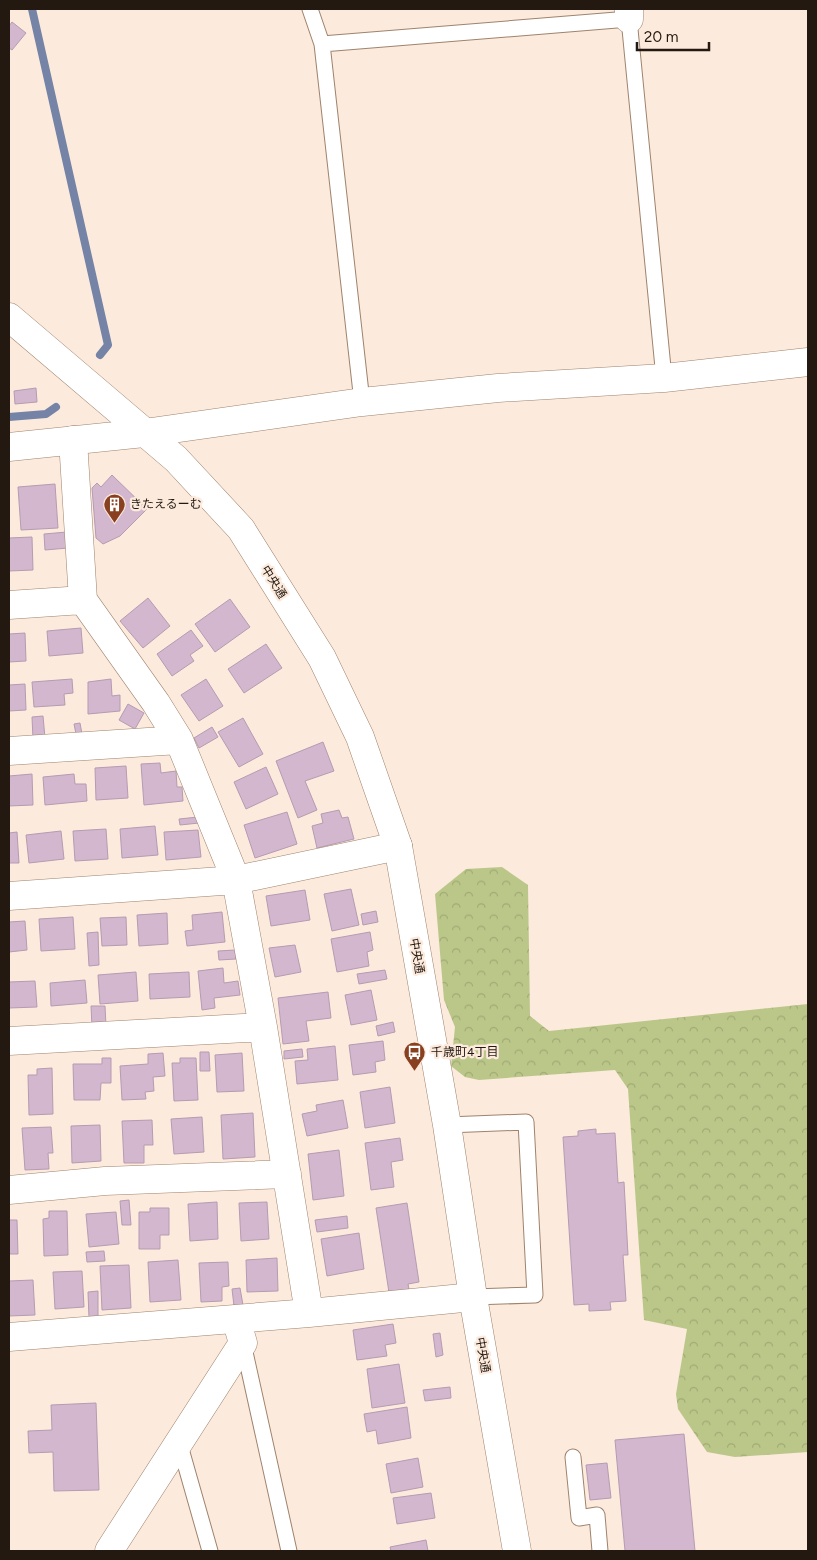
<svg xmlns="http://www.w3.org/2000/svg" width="817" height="1560" viewBox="0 0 817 1560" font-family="Figtree,'Noto Sans JP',sans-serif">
<defs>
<pattern id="forest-crowns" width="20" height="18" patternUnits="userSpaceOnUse" patternTransform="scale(1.25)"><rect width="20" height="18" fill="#bbc789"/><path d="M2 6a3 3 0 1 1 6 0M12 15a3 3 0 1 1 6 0" fill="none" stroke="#a0aa75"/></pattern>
</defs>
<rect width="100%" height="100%" fill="#fceadc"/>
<path fill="url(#forest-crowns)" d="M502,867l26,18 2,131 19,15 259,-27v448l-73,5 -28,-5 -29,-43 -2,-15 11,-65 -43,-9 -16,-231 -13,-19 -136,10 -14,-3 -14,-11 4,-39 -11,-27 -9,-106 31,-25z"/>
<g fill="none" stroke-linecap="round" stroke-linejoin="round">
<path stroke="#7483a6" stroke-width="8" d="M32,9l76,336 -8,10
M9,417l37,-3 10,-7"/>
</g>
<path fill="#d3b7cf" stroke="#b69bb2" d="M12,22l14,11 -14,17 -3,-2v-22z
M36,388l1,14 -22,2 -1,-13z
M112,475l35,34 -27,27 -17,8 -7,-6 -4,-50 5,-5 4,4z
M55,484l3,44 -37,2 -3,-43z
M67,532l1,16 -23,2 -1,-16z
M32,537l1,33 -24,1v-33z
M148,598l22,28 -27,22 -23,-27z
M230,599l20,28 -35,25 -20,-28z
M81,628l2,25 -34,3 -2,-25z
M191,630l12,16 -13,9 4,6 -22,15 -15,-22z
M25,633l1,28 -17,1v-28z
M266,644l16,24 -38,25 -16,-24z
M72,679l1,14 -9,1 1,11 -31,2 -2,-25z
M111,679l1,17 8,-1v16l-32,3v-32z
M206,679l17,27 -24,15 -18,-26z
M25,684l1,26 -17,1v-26z
M128,704l16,9 -9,16 -16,-9z
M43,716l2,22 -12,1 -1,-22z
M243,718l20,36 -24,13 -21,-35z
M80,723l2,11h-6l-2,-10z
M212,727l6,10 -19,11 -5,-10z
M323,742l11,29 -29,10 12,29 -19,8 -22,-57z
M160,763l1,10 15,-2 1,16h5l1,14 -39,4 -3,-41z
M126,766l2,32 -32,2 -1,-32z
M266,767l12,27 -32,15 -12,-27z
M32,774l1,31 -24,1v-30z
M74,774l1,10h11l1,17 -42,4 -2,-28z
M339,810l3,8 6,-1 6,22 -37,9 -5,-22 11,-3 -2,-9z
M287,812l10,32 -42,14 -11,-33z
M198,817l1,6 -19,2 -1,-6z
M155,826l3,29 -36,3 -2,-29z
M106,829l2,30 -33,2 -2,-30z
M198,830l3,27 -35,3 -2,-28z
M61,831l3,28 -35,4 -3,-28z
M17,832l2,31h-10v-30z
M351,889l8,36 -27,6 -8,-37z
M305,890l5,30 -39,6 -5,-30z
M376,911l2,11 -15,3 -2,-11z
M222,912l3,30 -38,4 -2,-15 8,-1 -1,-15z
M167,913l1,31 -29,2 -2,-31z
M73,917l2,32 -34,2 -2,-32z
M126,917l1,28 -25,1 -2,-28z
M25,921l2,29 -18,2v-30z
M98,932l1,33 -10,1 -2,-33z
M370,932l3,18 -6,2 2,14 -32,6 -6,-33z
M295,945l6,27 -26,5 -6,-29z
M235,950l1,9 -17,1 -1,-9z
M223,968l1,15 14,-2 2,14 -26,3 1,10 -13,2 -4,-39z
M385,970l2,9 -28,5 -2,-10z
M136,972l2,29 -38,3 -2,-29z
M189,972l1,25 -40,2 -1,-25z
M85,980l2,23 -36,3 -1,-23z
M35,981l2,26 -28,1v-26z
M371,990l6,30 -26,5 -6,-30z
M328,992l3,26 -25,3 3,20 -26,3 -5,-46z
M91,1006h14l1,20 -14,1z
M393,1022l2,10 -17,4 -2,-10z
M383,1041l2,19 -10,2 1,10 -23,3 -4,-30z
M335,1046l3,34 -41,4 -2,-23 13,-1 -1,-11z
M302,1049l1,8 -19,2v-8z
M200,1052h9l1,19h-10z
M163,1053l2,23 -12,1 1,14 -9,1 1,7 -24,1 -2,-34 28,-2v-10z
M242,1053l2,38 -27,1 -2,-37z
M102,1058h9v25h-10l-1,17h-26l-1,-36h29z
M180,1058h16l2,42 -24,1 -2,-38h8z
M52,1068l1,46 -24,1 -1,-40h9v-6z
M390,1087l5,36 -30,5 -5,-36z
M343,1100l5,28 -41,8 -5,-22 15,-3 -1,-6z
M253,1113l2,44 -32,2 -2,-44z
M202,1117l2,35 -30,2 -3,-35z
M152,1120l1,25h-9v18h-20l-2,-42z
M100,1125l1,36 -29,2 -1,-37z
M51,1127l2,26h-5l1,16 -24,1 -3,-42z
M596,1129v5l19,-1 3,50 6,-1 4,73h-5l3,46 -16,1 1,8 -22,1v-7l-15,1 -11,-168 15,-1v-5z
M400,1138l3,22 -12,2 3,25 -23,3 -6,-47z
M339,1150l5,46 -31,4 -5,-46z
M129,1200l2,25h-9l-2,-24z
M217,1202l1,37 -28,2 -2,-37z
M267,1202l2,37 -28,2 -2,-38z
M407,1203l12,79 -11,2 2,11 -20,4 -14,-91z
M150,1208h19v27h-9v14h-21v-37h11z
M49,1211h18l1,44 -24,1 -1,-37 6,-1z
M116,1212l3,32 -30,3 -3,-33z
M347,1216l1,12 -31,4 -2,-12z
M9,1220h8l1,34h-9z
M359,1233l5,36 -37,7 -6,-37z
M104,1251l1,10 -18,1 -1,-10z
M277,1258l1,33 -31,1 -1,-32z
M178,1260l3,40 -31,2 -2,-40z
M228,1262l1,24 -7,1v14l-21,1 -2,-39z
M129,1265l2,43 -29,2 -2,-44z
M82,1271l2,36 -29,2 -2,-37z
M33,1280l2,35 -26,1v-35z
M240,1288l3,17 -9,1 -2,-17z
M98,1291v27h-9l-1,-26z
M393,1324l3,19 -11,2 2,11 -30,4 -4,-30z
M440,1333l3,22 -7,2 -3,-23z
M399,1364l6,39 -33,5 -5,-39z
M450,1387l1,11 -26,3 -2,-11z
M96,1403l3,87 -45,1 -1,-39 -24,1 -1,-22 24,-1 -1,-25z
M407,1407l4,31 -33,6 -2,-14 -9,2 -3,-18z
M684,1434l11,117h-70l-10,-111z
M418,1458l5,29 -32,6 -5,-29z
M607,1463l4,35 -21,2 -4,-35z
M431,1493l4,25 -38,6 -4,-26z
M426,1540l2,11h-37l-1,-4z"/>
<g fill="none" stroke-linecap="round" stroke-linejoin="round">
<defs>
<path id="lane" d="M310,9l12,35 307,-25 35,359
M322,44l40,358
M447,1125l79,-3 9,173 -62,2
M243,1343l46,208
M179,1442l31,109
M573,1457l6,61 18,-3 3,36"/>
<path id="street" d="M629,19v-10
M144,433l218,-31 136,-14 166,-10 144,-16
M73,440l10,160 73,103 23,37 57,140 27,147 46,286
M9,605l74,-5
M9,751l170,-11
M9,896l227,-16 162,-34
M9,1041l254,-14
M9,1190l96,-9 182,-7
M9,1337l300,-24 164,-16
M109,1551l134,-208 -7,-24"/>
<path id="secondary" d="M9,317l167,142 65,70 81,129 38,79 38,109 49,279 26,172 44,254
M9,447l135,-14"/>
</defs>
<use href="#lane" stroke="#9e836d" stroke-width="17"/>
<use href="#street" stroke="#9e836d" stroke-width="29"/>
<use href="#secondary" stroke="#9e836d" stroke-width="29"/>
<use href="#lane" stroke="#fff" stroke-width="15"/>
<use href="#street" stroke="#fff" stroke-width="28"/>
<use href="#secondary" stroke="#fff" stroke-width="28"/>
</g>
<defs>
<symbol id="building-pin" viewBox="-11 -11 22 30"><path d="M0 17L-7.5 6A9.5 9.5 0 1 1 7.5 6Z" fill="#884021" stroke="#fceadc"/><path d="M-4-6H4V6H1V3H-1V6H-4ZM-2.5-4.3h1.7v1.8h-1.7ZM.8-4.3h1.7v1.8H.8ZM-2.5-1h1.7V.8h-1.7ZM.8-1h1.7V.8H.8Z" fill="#fff"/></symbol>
<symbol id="bus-pin" viewBox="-11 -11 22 30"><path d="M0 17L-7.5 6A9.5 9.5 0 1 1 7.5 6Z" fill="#884021" stroke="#fceadc"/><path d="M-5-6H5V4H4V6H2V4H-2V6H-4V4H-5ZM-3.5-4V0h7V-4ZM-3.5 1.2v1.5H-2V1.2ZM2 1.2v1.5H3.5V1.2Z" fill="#fff"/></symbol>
</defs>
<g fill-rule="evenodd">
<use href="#building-pin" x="102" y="492" width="25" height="34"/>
<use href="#bus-pin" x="402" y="1040" width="25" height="34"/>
</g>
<g text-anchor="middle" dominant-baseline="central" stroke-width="4.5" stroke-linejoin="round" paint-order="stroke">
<g font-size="12" fill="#231910" stroke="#fceadc" text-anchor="start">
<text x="130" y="504">きたえるーむ</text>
<text x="431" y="1052">千歳町4丁目</text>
</g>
<g font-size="12" fill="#231910" stroke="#fceadc">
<text transform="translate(274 582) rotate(58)">中央通</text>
<text transform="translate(417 956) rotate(80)">中央通</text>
<text transform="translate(483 1355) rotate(80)">中央通</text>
</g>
</g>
<rect width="817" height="1560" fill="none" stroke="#231910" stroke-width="20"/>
<path d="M637 42v8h72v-8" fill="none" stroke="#231910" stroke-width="2.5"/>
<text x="644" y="42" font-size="15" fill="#231910" stroke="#fceadc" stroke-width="4" paint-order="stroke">20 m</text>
</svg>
